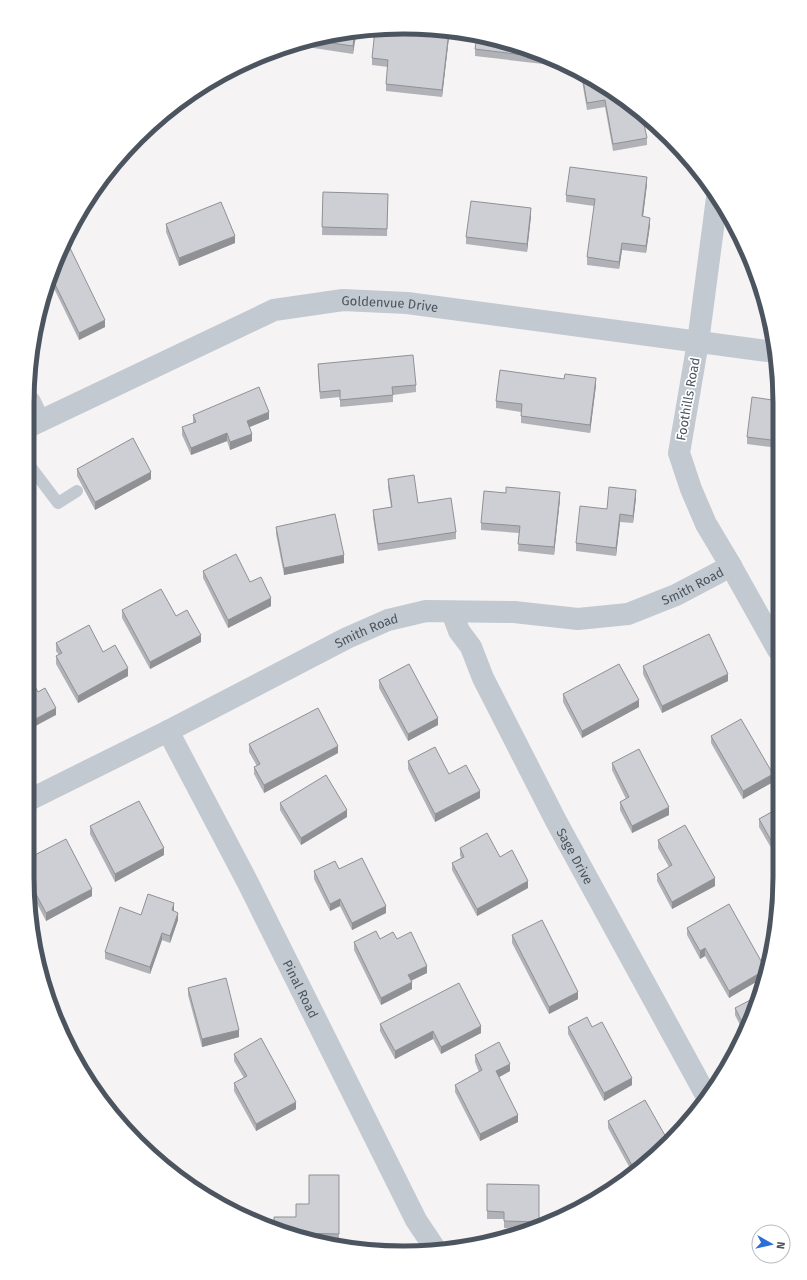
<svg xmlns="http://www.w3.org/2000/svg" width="807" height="1280" viewBox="0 0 807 1280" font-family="'Fira Sans',sans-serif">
<rect width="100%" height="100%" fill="#f5f3f3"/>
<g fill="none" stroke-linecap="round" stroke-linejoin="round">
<path stroke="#c2c9d0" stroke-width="12" d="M30,466l28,37 19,-12"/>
<g stroke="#c2c9d0" stroke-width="22">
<path d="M717,198l-19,144 -19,111 12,36 15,35 25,42 47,84"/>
<path d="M30,402l9,19"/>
<path id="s1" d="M30,426l244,-116 69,-10 64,3 368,49"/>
<path id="s2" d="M452,612l7,19 12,16 12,31 73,143 151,276"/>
<path id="s3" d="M168,731l80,152 168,337 18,27"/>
<path id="s4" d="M27,801l141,-70 179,-93 41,-18 38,-9 88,1 64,7 50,-5 48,-19 55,-29"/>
</g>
</g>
<path fill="#b0b2b7" d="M355,30l-2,24 -46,-7v-4l-5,-1z
M449,37l-7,60 -56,-6v-7l2,-17 -16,-2v-7z
M501,40l59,22v4l-85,-10v-7z
M582,74l65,64v7l-34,6 -8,-44 -18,3 -5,-29z
M647,184l-4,33 7,8 -4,28 -24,-3 -3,19 -32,-4v-8l7,-51 -28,-4v-7z
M323,192l65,2 -1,42 -65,-1z
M531,216l-4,36 -61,-8v-7z
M166,224l69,19 -56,23 -13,-34z
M56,259l49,68 -26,13 -29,-60z
M318,364l98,21v7l-23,3v7l-53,5v-10l-20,2 -2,-28z
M596,385l-6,48 -69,-10v-11l-25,-4v-7z
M779,401v47l-32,-4v-7z
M193,415l76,4 -19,8 2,14 -22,9 -3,-9 -36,14 -9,-20v-8l11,-4z
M77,469l74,10 -56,31 -18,-34z
M388,479l30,24 38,29v7l-78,12 -5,-34v-7l18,-3 -3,-20z
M636,498l-3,25 -13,-1 -4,34 -40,-5v-8l31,-34z
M560,499l-6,56 -36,-4 1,-18 -38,-3v-7z
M276,527l68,36 -60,12 -8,-41z
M203,571l47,11 21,24 -43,22 -25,-50z
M122,610l54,6 25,26 -51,27 -28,-51z
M56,643l47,9 25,24 -50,27 -22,-39v-8l3,-1 -3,-4z
M643,666l85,15 -66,32 -19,-39z
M379,680l59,45 -30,16 -29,-53z
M563,694l76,13 -57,31 -19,-36z
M711,736l62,46 -30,17 -32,-56z
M249,744l89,9 -74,40 -10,-19v-7l3,-1 -8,-14z
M408,761l41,13 31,24 -45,24 -27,-53z
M612,763l57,52 -37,18 -12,-23v-8l6,-3 -14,-29z
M280,803l67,14 -46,28 -21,-35z
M777,809v49l-18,-31v-8z
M90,826l74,29 -49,27 -25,-48z
M658,840l57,46 -43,23 -15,-28v-7l12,-7 -11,-19z
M460,848l40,9 28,31 -51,28 -25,-46v-7l9,-5 -1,-3z
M339,869l47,44 -34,17 -12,-24 -10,5 -16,-32v-8z
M27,876l65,20 -46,25 -17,-33z
M174,910v1l4,9 -8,23 -8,-3 -12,34 -45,-15v-7l36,-37z
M687,928l78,40 -36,30 -24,-42 -5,3 -13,-24z
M512,935l66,64 -29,15 -37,-71z
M380,939h17l30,34 -16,8 1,8 -31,16 -27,-55v-8z
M188,988l51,49 -37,10 -14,-52z
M735,1008l16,12 -7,13 -9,-18z
M380,1024l101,9 -40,21 -8,-15 -38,20 -15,-28z
M568,1027h24l40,58 -28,16 -36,-67z
M234,1054l62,55 -40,22 -22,-40v-8l10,-5 -10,-17z
M475,1055l35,16 -11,6 19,45 -38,19 -25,-49v-7l24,-13 -4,-10z
M608,1121l59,18 -35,33 -24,-44z
M339,1175v66h-18l-39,-8 27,-29z
M487,1184l52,1v38l-13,6 -22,-1v-9h-17z"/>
<path fill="#909195" d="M355,30h2l-4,24v-8z
M449,31v6l-7,60v-7z
M647,177v7l-5,40v-8z
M531,208v8l-4,36v-8z
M650,218v7l-4,28v-7z
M235,236v7l-56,23v-8z
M622,243v7l-3,19v-7z
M105,320v7l-26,13v-7z
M596,378v7l-6,48v-8z
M269,412v7l-22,9v-7z
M227,433v8l-36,14v-7z
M252,434v7l-22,9v-8z
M151,472v7l-56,31v-8z
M636,490v8l-3,25v-7z
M560,492v7l-6,56v-8z
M620,514v8l-4,34v-8z
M34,526v7l-5,3v-8z
M344,555v8l-60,12v-7z
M271,598v8l-43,22v-8z
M201,635v7l-51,27v-7z
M128,668v8l-50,27v-7z
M728,674v7l-66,32v-7z
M639,700v7l-57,31v-7z
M56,708v7l-28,15v-7z
M438,718v7l-30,16v-7z
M338,746v7l-74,40v-8z
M773,774v8l-30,17v-8z
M480,791v7l-45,24v-8z
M669,807v8l-37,18v-7z
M347,810v7l-46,28v-7z
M164,848v7l-49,27v-8z
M715,878v8l-43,23v-7z
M528,881v7l-51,28v-7z
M92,889v7l-46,25v-8z
M340,899v7l-10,5v-7z
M174,903v7l-2,8v-8z
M386,906v7l-34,17v-7z
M178,913v7l-8,23v-7z
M162,933v7l-12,34v-7z
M705,948v8l-5,3v-8z
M427,966v7l-19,9v-7z
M765,970l-2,8 -34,20v-7z
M412,982v7l-31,16v-7z
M578,992v7l-29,15v-7z
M481,1026v7l-40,21v-7z
M239,1030v7l-37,10v-8z
M433,1031v8l-38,20v-8z
M510,1064v7l-14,8v-8z
M632,1078v7l-28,16v-8z
M296,1102v7l-40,22v-7z
M518,1115v7l-38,19v-7z"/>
<path fill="#cdcfd5" stroke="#909195" d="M428,28l21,3 -7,59 -56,-6 2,-24 -16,-2 3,-28z
M355,30l-2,16 -42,-6z
M477,36l24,4 47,18 -73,-9z
M582,74h1l50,31 9,10 5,23 -34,6 -8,-44 -18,3z
M570,167l77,10 -5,39 8,2 -4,28 -24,-3 -3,19 -32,-5 8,-58 -29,-4z
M323,192l65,2 -1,35 -65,-2z
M471,201l60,7 -4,36 -61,-7z
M221,202l14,34 -56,22 -13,-34z
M70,248l35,72 -26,13 -28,-57 5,-17 3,-5z
M413,355l3,30 -24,2 1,8 -53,5v-10l-20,2 -2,-28z
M500,370l64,9 1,-5 31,4 -6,47 -69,-9 1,-12 -26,-3z
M259,387l10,25 -22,9 5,13 -22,8 -3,-9 -36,15 -9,-21 14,-5 -3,-7z
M752,397l27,4v40l-32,-4z
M133,438l18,34 -56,30 -18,-33z
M414,475l4,28 33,-5 5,34 -78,12 -5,-34 19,-3 -4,-28z
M506,487l54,5 -6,55 -36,-3 2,-18 -39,-3 3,-32 22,2z
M609,487l27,3 -3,26 -13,-2 -4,34 -40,-5 4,-37 27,3z
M335,514l9,41 -60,13 -8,-41z
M29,517l5,9 -5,2z
M236,554l14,28 11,-5 10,21 -43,22 -25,-49z
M161,589l15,27 11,-6 14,25 -51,27 -28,-52z
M89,625l14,27 12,-7 13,23 -50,28 -22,-40 6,-3 -6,-10z
M709,634l19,40 -66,32 -19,-40z
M409,664l29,54 -30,16 -29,-54z
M619,664l20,36 -57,31 -19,-37z
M28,674l10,18 7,-4 11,20 -28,15z
M318,708l20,38 -74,39 -10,-18 6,-3 -11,-20z
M741,719l32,55 -30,17 -32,-55z
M435,747l14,27 17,-9 14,26 -45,23 -27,-53z
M639,749l30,58 -37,19 -12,-24 9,-5 -17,-34z
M326,775l21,35 -46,28 -21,-35z
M139,801l25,47 -49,26 -25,-48z
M777,809v42l-18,-32z
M685,825l30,53 -43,24 -15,-28 15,-9 -14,-25z
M487,833l13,24 12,-7 16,31 -51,28 -25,-46 12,-6 -4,-9z
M66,839l26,50 -46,24 -19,-36v-18z
M362,858l24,48 -34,17 -12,-24 -10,5 -16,-33 21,-10 4,8z
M148,894l26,9 -2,7 6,3 -8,23 -8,-3 -12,34 -45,-15 15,-45 21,8z
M729,904l36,64v2l-36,21 -24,-43 -5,3 -13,-23z
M542,920l36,72 -29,15 -37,-72z
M376,931l4,8 13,-7 4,7 14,-7 16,34 -19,9 4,7 -31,16 -27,-56z
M226,978l13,52 -37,9 -14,-51z
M459,983l22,43 -40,21 -8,-16 -38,20 -15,-27z
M758,996l-7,24 -5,10 -11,-22z
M587,1017l5,10 10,-5 30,56 -28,15 -36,-66z
M261,1038l35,64 -40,22 -22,-41 13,-7 -13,-22z
M499,1042l11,22 -14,7 22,44 -38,19 -25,-49 27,-15 -7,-15z
M645,1100l22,39 -33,30 -26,-48z
M309,1175h30v59l-42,-1v3l-15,-3 -8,-5v-11h22v-13h13z
M487,1184l52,1v37l-35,-1v-9l-17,-1z"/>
<g text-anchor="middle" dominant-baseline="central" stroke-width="3.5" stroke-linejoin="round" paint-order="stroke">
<g font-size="13" fill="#4c555f" stroke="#fff">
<text stroke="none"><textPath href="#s1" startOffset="387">Goldenvue Drive</textPath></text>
<text transform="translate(688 399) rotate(-80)">Foothills Road</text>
<text stroke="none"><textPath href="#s4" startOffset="716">Smith Road</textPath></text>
<text stroke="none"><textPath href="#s4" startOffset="380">Smith Road</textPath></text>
<text stroke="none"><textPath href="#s2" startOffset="274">Sage Drive</textPath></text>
<text stroke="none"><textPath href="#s3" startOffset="290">Pinal Road</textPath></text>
</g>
</g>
<path d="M0 0H807V1280H0ZM403 34H404A369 369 0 0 1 773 403V877A369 369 0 0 1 404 1246H403A369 369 0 0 1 34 877V403A369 369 0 0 1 403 34Z" fill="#fff" fill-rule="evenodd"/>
<path fill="none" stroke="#4c555f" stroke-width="5" d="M403 34H404A369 369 0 0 1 773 403V877A369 369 0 0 1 404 1246H403A369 369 0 0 1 34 877V403A369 369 0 0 1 403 34Z"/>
<g transform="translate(771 1244) rotate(98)"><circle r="19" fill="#ffffff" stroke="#b7bbbf"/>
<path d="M0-3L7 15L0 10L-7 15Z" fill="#2c6dd6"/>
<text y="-6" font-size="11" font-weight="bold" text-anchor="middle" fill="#4c555f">N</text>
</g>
</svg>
